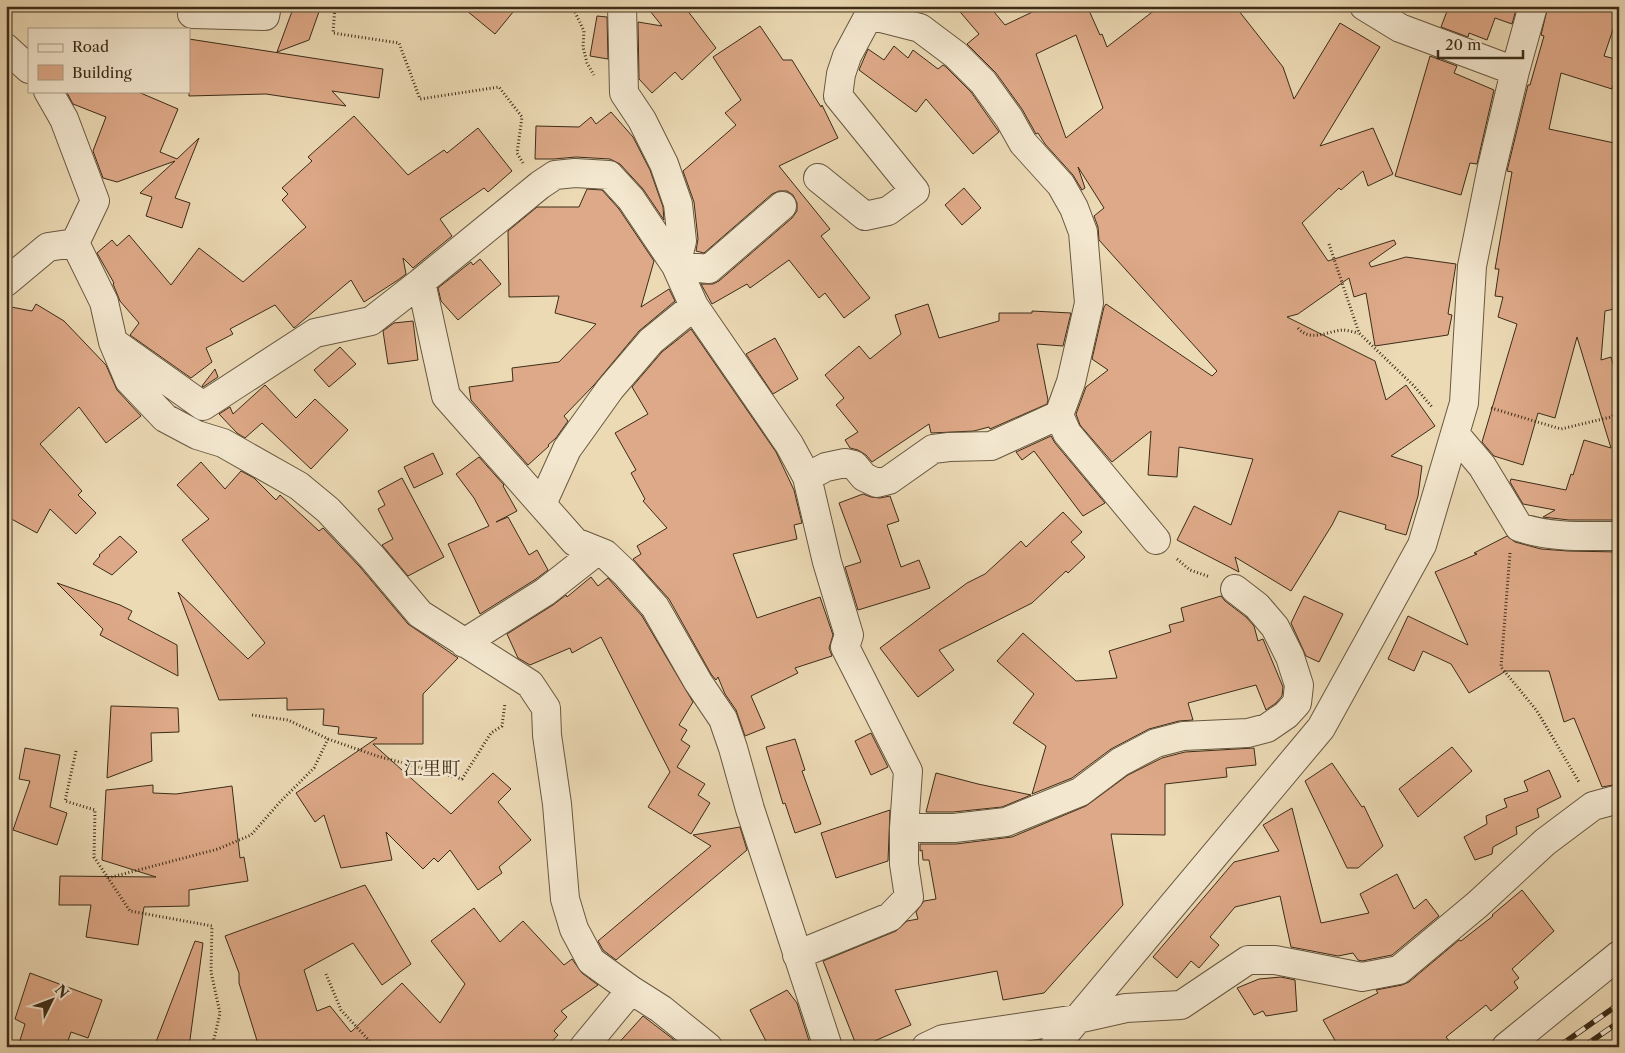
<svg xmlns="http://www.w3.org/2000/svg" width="1625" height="1053" viewBox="0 0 1625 1053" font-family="'Libre Caslon Text','Noto Serif JP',serif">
<rect width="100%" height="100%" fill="#ecdab5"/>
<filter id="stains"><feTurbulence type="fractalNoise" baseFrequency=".004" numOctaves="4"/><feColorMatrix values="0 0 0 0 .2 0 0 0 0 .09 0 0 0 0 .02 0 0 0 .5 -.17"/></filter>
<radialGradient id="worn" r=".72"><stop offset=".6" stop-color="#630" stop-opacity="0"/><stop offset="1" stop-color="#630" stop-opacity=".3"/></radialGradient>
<path fill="#dea988" stroke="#3c2c18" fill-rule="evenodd" d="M294,6h27l-12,34 -32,12z
M461,6h57l-23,28z
M646,6h38l32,42 -34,32 -7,-8 -23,21 -13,-14 -1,-57 24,4z
M955,6h34l16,19 40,-19h42l13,29 2,-1 5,13 53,-41h75l48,61 11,32 46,-76 40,24 -60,99 53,-18 20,46 -25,12 -5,-15 -22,19 -2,-2 -37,35 26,38 66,-21 2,4 -27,19 2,4 35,-10 50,7 -8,50 4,1 -4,20 -73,11 -9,-53 -12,4 -5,-19 -51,36 -11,3 88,44 11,39 20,-15 29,41 -44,30 31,10 -4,30 -12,39 -21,-6 1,-4 -47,-14 -7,14 -41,66 -56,-34 4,15 -62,-32 17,-34 37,19 22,-66 -74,-12 -2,30 -29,-2 3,-44 -39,31 -32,-37 -4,-11 10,-27 22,-17 -16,-11 12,-52 2,-3 106,72 5,-5 -118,-131 -1,-13 -4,-11 10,-8 -26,-41 7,21 -3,2 -9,-15 -28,-31 -7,-11 -2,1 -14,-25 -26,-36 -29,-29 12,-10zM1076,35l27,73 -37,30 -30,-84z
M1449,6h68l-5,18 -17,-6 -8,22 -18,-7 -1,4 -27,-10z
M1548,6h71v6l-15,44 15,4v7l-7,22 -51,-16 -12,56 70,15v164l-14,3 -4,49 10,-3 8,27v136h-50l-26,-3 12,-7 -32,-6 -13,-22 1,-3 55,11 5,-16 2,1 11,-35 27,8 -34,-111 -22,81 -17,-5 -15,52 -29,-9 -12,-14 35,-118 -19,-7 5,-20 -8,-1 4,-27h-4l17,-97 -5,-1 21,-86h2l14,-49 -3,-1z
M597,16l10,1 1,42 -18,-3z
M760,26l23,34h9l29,47 1,-2 16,33 -59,28 51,63 -9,7 49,62 -26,20 -19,-25 -6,5 -30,-38 -39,28 -3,-4 -35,20 -11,-20h12l6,-3 73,-63 5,-7v-8l-4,-8 -6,-4h-8l-7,3 -68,59 -8,-2 2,-12 -4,-37 -11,-31 53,-46 -11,-12 16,-13 -28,-43z
M189,39l194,30 -4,29 -47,-7 14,15 -80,-12 -77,2z
M894,46l14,12 5,-8 25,19 5,-4 3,2 25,25 28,40 -26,22 -47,-55 -10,13 -57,-42 9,-21 16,11z
M1430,56l27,10 -3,7 40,17 -17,74 -7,-1 -9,32 -66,-19z
M66,91h70l42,18 -18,43 17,7 22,-21 -24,60 15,5 -8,25 -36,-12 6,-19 -12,-4 35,-32 -58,21 -14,-4 -10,-27 13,-34 -33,-13z
M611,112l22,25 17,33 13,37 1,13 -21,-31 -23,-25 -10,-5 -34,-2 -22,2h-19l1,-33 43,1 12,-10 5,7z
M354,116l54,59 36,-25 3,3 31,-25 34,43 -24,21 -4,-4 -44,31 12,17 -39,32 -10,-10 3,16 -8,6 -34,22 -13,-22 -57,48 -19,-23 -45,24 3,5 -27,14 6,14 -21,16 -61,-43 9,-12 -19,-22 -7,-17 1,-1 -17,-30 15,-13 5,6 12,-11 42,50 28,-37 44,34 63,-55 -24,-27 6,-6 -6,-6 30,-27 -4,-4z
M964,188l17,20 -19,17 -17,-20z
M587,189l15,1 17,19 35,52 -13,46 28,-18 6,12 -36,30 -45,54 -30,31 4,5 -12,17 -8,7 1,1 -21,19 -57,-65 -2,-13 44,-6 -1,-13 47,-6 37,-38 -41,-11 4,-17 -50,1 -1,-66 29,-24h42z
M480,259l21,25 -43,36 -17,-19 -3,-13 33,-26 2,3z
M36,304l28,17 42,44 11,25 24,26 -35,27 -27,-36 -39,37 42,47 -4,4 18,18 -20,21 -26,-25 -13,24 -31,-17v-210l26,5z
M928,304l11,34 60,-17v-8h33v-2l39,2 -8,33 -26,-2 11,56 -1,4 -57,25 -1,-2 -15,4 -43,2 -2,-9 -57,38 -6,-7 -8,-5 -8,-2 -5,-8 13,-8 -22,-27 8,-7 -19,-23 34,-29 11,13 31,-25 -6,-19z
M413,321l5,39 -30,4 -5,-33 11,-8z
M691,329l85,123 18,38 8,33 -8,2 3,14 -64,15 24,64 63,-21 13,38 -4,13 3,8 -37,12 3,5 -47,23 14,32 -20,8 -9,-26 -11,-16 -7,-17 -2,3 -5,-6 -42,-75 -36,-40 8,-5 -4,-8 30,-18 -24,-27 2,-2 -14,-26 5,-3 -21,-37 33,-19 -16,-27 30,-35z
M775,338l23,41 -25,15 -27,-40z
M340,347l16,17 -27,23 -15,-17z
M215,369l3,8 -15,10 -1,-1z
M265,385l31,33 19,-19 33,31 -37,39 -49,-46 -17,15 -8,-5 -18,-19 11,-7 3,7z
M1051,436l4,7 50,60 -22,13 -49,-65 -12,9 -6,-8z
M433,453l10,21 -29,14 -10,-21z
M479,457l25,28 -1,1 14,25 -21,11 12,-5 21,38 8,-5 11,20 -12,9 -56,35 -32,-70 41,-18 -15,-28 -18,-24z
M201,462l24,27 16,-18 13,7 22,22 4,-5 39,36 4,-3 37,39 48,57 50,34 -35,36v50h-50l78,70 42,-41 18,16 -13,13 33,38 -32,27 3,6 -24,17 -28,-40 -12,12 -4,-4 -11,11 -37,-37 6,28 -51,8 -17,-53 -9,7 -19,-29 81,-55 -39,-4 1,-7 -16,-2 1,-16 -37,1v-12l-68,2 -41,-108 70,67 17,-16 -83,-103 27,-21 -32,-34z
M402,478l42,79 -36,19 -26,-31 11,-6 -15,-30 7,-4 -7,-14z
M863,494l8,3 9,1 10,-2 9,25 -12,4 14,42 18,-7 11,28 -72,22 -13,-43 16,-5 -22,-59z
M1063,512l19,20 -11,10 14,15 -17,16 -2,-2 -34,32 -93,47 15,20 -36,27 -38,-49 87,-65 18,-9 36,-33 5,6z
M120,536l17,16 -25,23 -19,-11 7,-8 -1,-1z
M1507,536l8,6 26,7 27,2 51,1v232l-17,3 -28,-69 -10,4 -15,-51h-43l-37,22 -18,-29 -28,-13 -9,20 -26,-12 20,-43 60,29 -33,-73 42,-18 -3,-1z
M591,577l7,9 10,-8 34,38 51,86 -14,23 8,5 -6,10 9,6 -13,21 28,17 -7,11 12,8 -19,31 -43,-27 22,-35 -69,-135 -29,16 -2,-5 -40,17 -12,-7 -11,-24 46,-29 13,-10 1,2z
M57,583l63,22 12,6 -4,8 49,26 1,31 -78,-41 3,-6z
M1221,596l4,5 21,16 8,9 4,15 5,-2 20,48 -1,9 -6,7 -10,7 -10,-25 -68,18 5,17 -14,1 -30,8 -38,20 -39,29 -40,16 14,-48 -33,-23 21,-29 -37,-33 26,-28 53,48 41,-3 -8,-27 62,-19 -2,-7 15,-4 -3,-13z
M1304,596l39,18 -24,48 -13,-6 -15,-33z
M111,706l67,2 1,24 -28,1 1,28 -45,17z
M871,733l17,34 -17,8 -16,-34z
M795,739l10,31 -3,1 19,53 -26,9 -10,-30 -2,1 -17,-57z
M1452,747l20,24 -54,46 -19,-28z
M25,748l35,7 -10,52 17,6 -10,32 -44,-15 17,-49 -11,-2z
M1254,748l2,17 -30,3 1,9 -62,7v51l-54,-1 12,71 -79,88 -41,7 -6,-29 -102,19 16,35 -50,22h-4l-34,-86 73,-30 11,-10 11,-2 -2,-7 8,-11 12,-2 -7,-39h-6l-1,-10 -2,1v-7h36l56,-7 74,-31 42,-31 34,-17 23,-6z
M1332,763l30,44 2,-1 19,40 -25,22h-11l-42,-87z
M1549,770l12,27 -24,12 2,8 -23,10 1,7 -24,13 -1,7 -17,6 -11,-23 23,-13 -1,-8 21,-9 -3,-8 24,-8 -4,-10z
M936,773l42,11 53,11 -29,12 -49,5h-27z
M153,785v8l23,1 56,-8 8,72 4,-1 4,24 -59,9v16l-45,1 -6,38 -52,-8 5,-32h-32l1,-29 96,1 -54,-17 4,-70z
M1292,808l29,115 48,-10 -9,-19 37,-20 17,35 12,-10 13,17 -47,39 -30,6 -4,-1 -5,-7 -15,3 -47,-9 -11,-51 -45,11 -25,30 9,8 -20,23 -8,-7 -14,17 -24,-21 81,-95 45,-11 -16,-26z
M890,810l-2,51 -52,17 -15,-45z
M740,827l7,23 -131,110 -13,-10 -5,-9 113,-95 -18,-11z
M365,885l46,79 -29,21 -29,-42 -49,27 13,41 13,-5 21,26 51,-49 38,40 25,-39 -34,-43 43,-33 26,34 23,-21 41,44 8,-6 10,14 16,12 -37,26 6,6 -13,14 4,4 -11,12h-288l-20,-64v-10l-14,-37z
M1522,890l32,41 -42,38 7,9 -5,4 4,6 -27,23 -5,-6 -40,32 8,10h-115l-16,-27 55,-27 -2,-3 26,-5 7,-3 50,-42 2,1 32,-25 -1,-1z
M195,941l8,2 -14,104h-35z
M30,973l72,27 -14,38 -17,-6 -5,15h-48l7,-23 -10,-5z
M1281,977l14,3 2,31 -31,5 -3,-5 -9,4 -17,-27 22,-9z
M787,990l10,13 14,44h-42l-19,-37z
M643,1016l30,23 7,8h-65z"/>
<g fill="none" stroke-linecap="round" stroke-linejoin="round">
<defs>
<path id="minor" d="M622,6l2,87 18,27 22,44 14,40 4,37 -6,25 18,40 95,138 18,33 20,85 22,73 -4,12 63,124 -4,57v36l5,33 -19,20 -93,38
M1364,6l36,22 115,43
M192,14l73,2 2,-10
M6,48l23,21
M818,178l47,38 23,-5 27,-20 -77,-95 3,-22 6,-18 22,-41
M782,206l-73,63 -33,-3 -45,-67 -22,-24 -34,-2 -20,2 -15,10 -119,97 25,114 129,146 30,12 20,19 30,34 43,75 25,37 10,29 17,61 78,238
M75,243l29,59 9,40 16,38 36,38 32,17 26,8 76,43 29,24 44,47 48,57 110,70 16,24 1,27 10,69 8,95 9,30 17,32 40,29 30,19 47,38
M6,282l42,-35 27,-4 20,-42 -31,-82 -16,-28
M113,342l90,64 112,-73 56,-12 50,-39
M1059,415l8,18 89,107
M1455,434l27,32 37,61c32,11 66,9 100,9
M807,477l19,-10 19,-4 9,2 10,12 13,6 12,-3 44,-31 16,-2 42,-1 68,-31 12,-33 18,-79 -6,-71 -9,-24 -13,-23 -38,-42 -14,-25 -26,-36 -27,-27 -36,-27 -51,-13 2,-9
M542,504l25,-55 43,-60 41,-48 43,-35
M464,643l81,-51 52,-41
M904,828h50l52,-6 74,-30 40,-30 36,-19 27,-7 65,-3 19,-5 19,-13 11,-12 2,-18 -9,-28 -15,-30 -18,-21 -22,-17
M584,1047l47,-57
M926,1047l17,-8 134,-20 49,-11 55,-3 67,-45h27l87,17 37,-7 79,-66 67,-62 48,-36 26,-7
M1054,1047l267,-319 101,-183 42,-142 8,-137 20,-99 23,-96 18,-65
M1506,1047l113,-92"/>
</defs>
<use href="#minor" stroke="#68583f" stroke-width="30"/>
<path stroke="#3c2c18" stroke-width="3" stroke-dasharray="1 2.5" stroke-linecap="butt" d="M335,6l-2,27 66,10 21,56 79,-12 23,30 -5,36 6,10
M572,6l12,25 -1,16 4,16 7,12
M1329,244l30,89 55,53 19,22
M1298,328c12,14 28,4 44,2 5,0 11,2 16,3
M1491,408l70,21 50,-12 8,-6
M1510,553l-9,114 36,44 42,71
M1177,559l13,11 20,7
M252,715l36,5 40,19 49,17 85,23 29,-46 11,-7 3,-23
M76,751l-11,50 30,9 -1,47 36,54 82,15 -1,46 9,41 -6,26 3,8
M108,878l110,-29 33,-14 29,-33 34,-34 14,-29
M326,974l15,36 34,37"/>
<use href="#minor" stroke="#f3e7cf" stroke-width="28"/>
<defs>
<path id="rail" d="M1558,1047l61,-43
M1583,1047l36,-25"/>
</defs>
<use href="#rail" stroke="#3c2c18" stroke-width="5.5"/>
<use href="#rail" stroke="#f3e7cf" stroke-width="4" stroke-dasharray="11" stroke-linecap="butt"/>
</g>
<g text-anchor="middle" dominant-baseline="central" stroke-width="5" stroke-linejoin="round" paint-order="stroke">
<g font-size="19" fill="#3c2c18" stroke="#f3e7cf">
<text x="432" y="768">江里町</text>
</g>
</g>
<rect width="1625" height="1053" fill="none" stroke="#ecdab5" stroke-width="25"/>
<rect x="8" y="8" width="1610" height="1038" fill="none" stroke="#3c2c18" stroke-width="2.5"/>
<rect x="12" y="12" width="1600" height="1028" fill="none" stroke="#3c2c18"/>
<rect x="28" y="28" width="162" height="65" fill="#f3e7cf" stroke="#aa9c86"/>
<rect x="38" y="44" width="25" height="8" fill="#f3e7cf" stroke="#aa9c86"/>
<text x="72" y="52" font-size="15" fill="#3c2c18">Road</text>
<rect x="38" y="65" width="25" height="15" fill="#dea988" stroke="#aa9c86"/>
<text x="72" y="78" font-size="15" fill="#3c2c18">Building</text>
<g transform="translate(52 1000) rotate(48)" stroke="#f3e7cf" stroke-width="4" paint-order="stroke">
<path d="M0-4L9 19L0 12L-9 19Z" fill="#3c2c18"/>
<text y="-8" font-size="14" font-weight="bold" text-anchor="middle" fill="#3c2c18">N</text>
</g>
<path d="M1438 50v8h85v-8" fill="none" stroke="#3c2c18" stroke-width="2.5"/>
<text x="1445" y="50" font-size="15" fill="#3c2c18" stroke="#f3e7cf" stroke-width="4" paint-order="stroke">20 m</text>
<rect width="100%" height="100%" filter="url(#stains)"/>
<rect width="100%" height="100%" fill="url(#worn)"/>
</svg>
